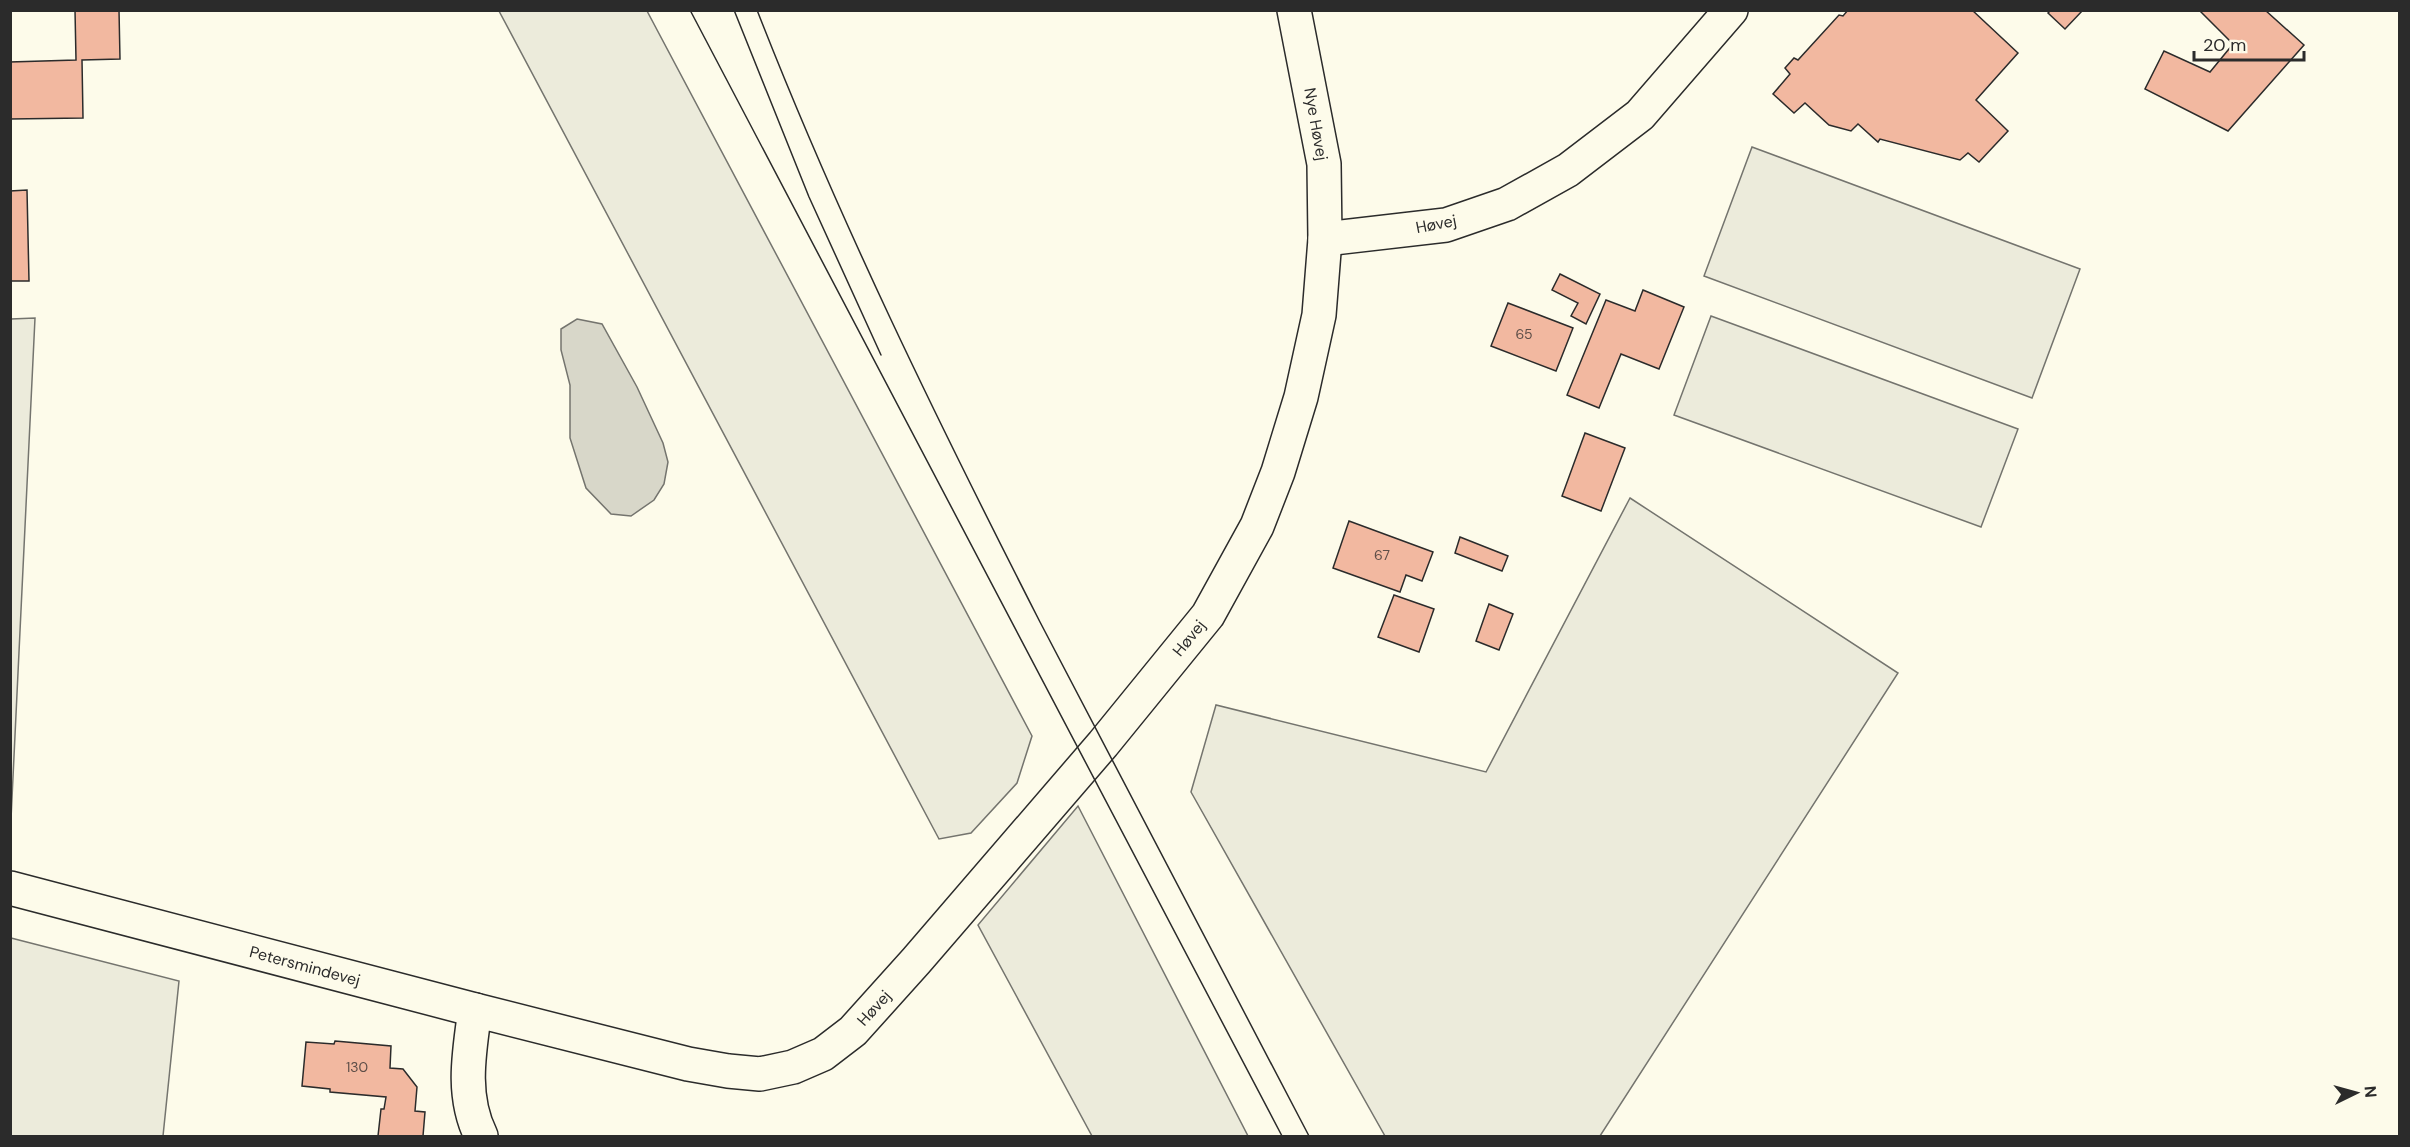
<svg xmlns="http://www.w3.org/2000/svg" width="2410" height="1147" viewBox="0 0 2410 1147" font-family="'DM Sans',sans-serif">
<rect width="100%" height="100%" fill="#fdfbea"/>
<path fill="#ecebdb" stroke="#74746e" stroke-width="1.5" d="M499,11h148l385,725 -15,47 -46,50 -32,6z
M1752,147l328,122 -48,129 -328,-122z
M1711,316l307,113 -37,98 -307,-112z
M35,318l-24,501v-500z
M1630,498l268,175 -298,463h-215l-194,-344 25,-87 270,67z
M1078,806l170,330h-156l-114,-211z
M11,938l168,43 -16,155h-152z"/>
<path fill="#d8d7c9" stroke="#74746e" stroke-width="1.5" d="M577,319l25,5 35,63 26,56 5,19 -4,22 -10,16 -23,16 -20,-2 -25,-26 -16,-50v-53l-9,-35v-21z"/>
<path fill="#f2b8a0" stroke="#2b2b2b" stroke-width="1.5" d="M75,10h44l1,49 -38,1 1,58 -73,1v-57l66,-2z
M1848,10h124l46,43 -42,47 32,31 -29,31 -11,-9 -8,7 -80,-21 -2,3 -20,-18 -7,7 -22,-6 -24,-22 -11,10 -21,-19 17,-20 -5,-6 9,-10 4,2 41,-45 4,1z
M2051,10h32l-18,19 -17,-16z
M2199,10h66l39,35 -76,86 -83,-42 19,-38 46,21 23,-28z
M27,190l2,91h-19v-90z
M1560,274l40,20 -14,30 -15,-8 7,-13 -26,-13z
M1643,290l41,17 -25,62 -38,-15 -22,54 -32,-13 39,-95 29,11z
M1508,303l65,25 -17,43 -65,-25z
M1585,433l40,15 -24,63 -39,-15z
M1349,521l84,31 -11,29 -16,-6 -6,17 -67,-24z
M1460,537l48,19 -6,15 -47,-18z
M1394,595l40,14 -15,43 -41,-15z
M1489,604l24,10 -14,36 -23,-9z
M335,1041l56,5 -1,22 13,1 14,18 -2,24 10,1 -2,24h-45l3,-27h3l2,-12 -56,-5v-3l-28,-3 4,-44 28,2z"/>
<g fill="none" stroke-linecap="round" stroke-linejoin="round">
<defs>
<path id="street" d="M1325,239l121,-14 61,-21 61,-34 72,-55 91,-105
M10,888l465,122"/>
<path id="secondary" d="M481,1136c-20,-40 -12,-83 -6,-126l213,54 40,7 32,3 33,-7 30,-13 30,-23 63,-70 187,-217 105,-129 49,-89 21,-54 23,-75 18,-82 6,-76 -1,-75 -30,-154"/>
</defs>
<use href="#street" stroke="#2b2b2b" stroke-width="36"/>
<use href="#secondary" stroke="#2b2b2b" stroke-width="36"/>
<use href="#street" stroke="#fdfbea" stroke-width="33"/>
<use href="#secondary" stroke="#fdfbea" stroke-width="33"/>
<path stroke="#2b2b2b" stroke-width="1.5" d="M690,10l592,1126
M734,10l75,187 72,158
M757,10c82,210 181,412 283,612 89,172 179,343 269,514"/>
</g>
<g text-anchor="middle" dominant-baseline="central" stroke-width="4.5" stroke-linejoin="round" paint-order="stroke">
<g font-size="14" fill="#5d4e48">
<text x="1524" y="334">65</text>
<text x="1382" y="555">67</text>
<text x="357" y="1067">130</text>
</g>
<g font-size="16" fill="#2b2b2b" stroke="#fdfbea">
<text transform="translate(1316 124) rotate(80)">Nye Høvej</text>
<text transform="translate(1436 224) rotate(-11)">Høvej</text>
<text transform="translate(1189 638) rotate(-51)">Høvej</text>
<text transform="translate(305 966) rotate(15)">Petersmindevej</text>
<text transform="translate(874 1008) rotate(-48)">Høvej</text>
</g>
</g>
<rect width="2410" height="1147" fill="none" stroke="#2b2b2b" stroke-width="24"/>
<g transform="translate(2356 1093) rotate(85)" stroke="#fdfbea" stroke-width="4.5" paint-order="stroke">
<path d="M0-4.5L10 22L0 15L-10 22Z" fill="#2b2b2b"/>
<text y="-9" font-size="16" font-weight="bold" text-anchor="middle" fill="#2b2b2b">N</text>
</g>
<path d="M2194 51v9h110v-9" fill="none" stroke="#2b2b2b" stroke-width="3"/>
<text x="2203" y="51" font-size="18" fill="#2b2b2b" stroke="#fdfbea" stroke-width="4.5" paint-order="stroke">20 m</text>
</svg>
